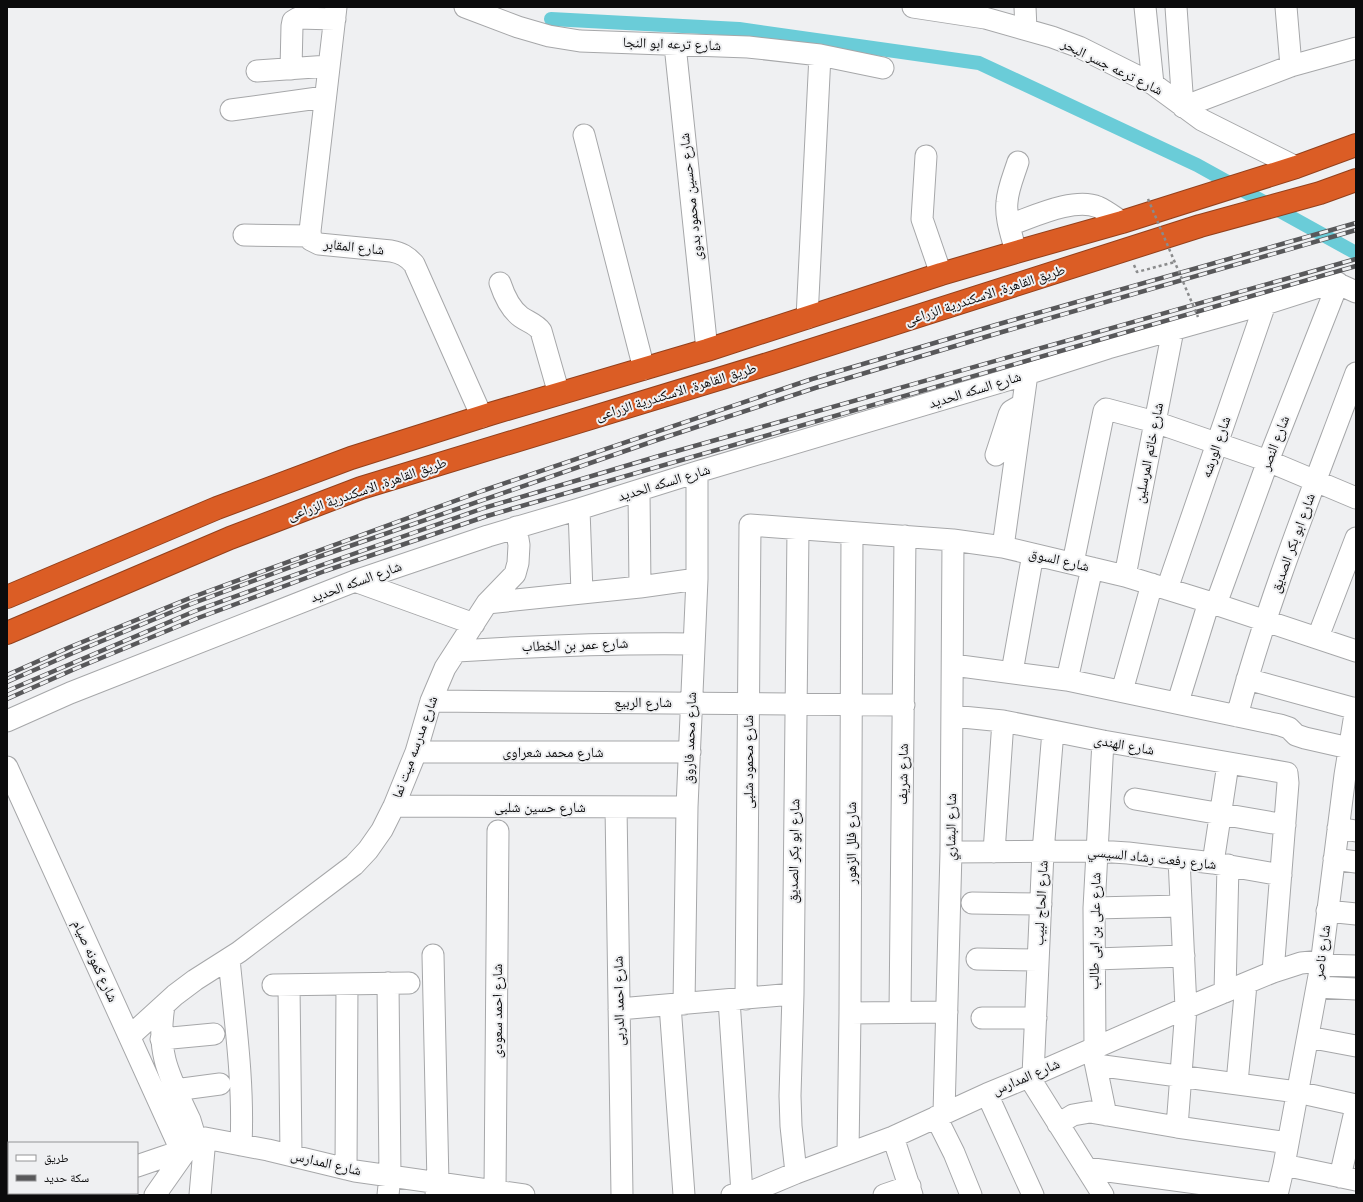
<svg xmlns="http://www.w3.org/2000/svg" width="1363" height="1202" viewBox="0 0 1363 1202" font-family="'Nunito Sans','Noto Naskh Arabic',sans-serif">
<rect width="100%" height="100%" fill="#eff0f2"/>
<g fill="none" stroke-linecap="round" stroke-linejoin="round">
<path stroke="#6accd8" stroke-width="14" d="M551,19l188,10 240,34 218,102 159,88"/>
<defs>
<path id="minor" d="M336,7l-26,224 1,9 8,4 72,7c10,2 16,5 23,13l68,153
M465,7l53,20 31,9 31,5 168,6 72,8 63,13
M913,7l72,11 67,19 27,10 74,37 49,36 94,47
M1025,7l1,22
M1145,7l8,77
M1176,7l7,100 108,-41 65,-18
M1286,7l5,59
M675,45l32,305
M291,69l1,-43 1,-5 5,-3 37,1
M257,71l72,-5
M231,110l94,-13
M584,135l60,234
M926,156l-4,63 19,55
M1009,225c24,-8 65,-28 89,-18 9,4 16,10 24,15
M244,235l66,1
M1016,252c-4,-16 -11,-34 -9,-50 1,-14 7,-27 11,-40
M500,283c4,12 10,26 21,34 7,5 15,7 20,14l18,63
M807,318l13,-263
M996,455l13,-40 2,-4 7,-4
M639,491l1,96
M579,509l3,84
M1003,547l24,-173
M1073,563l31,-152 2,-2 49,13 113,39 88,37
M1125,576l48,-246
M355,581l119,43
M1167,589l98,-285
M487,603l153,-16 57,-8
M1216,604l52,-143 70,-178
M1318,637l38,-99
M457,651c79,-5 158,-8 237,-7
M953,665l114,15 213,45 9,3 7,7 9,3 44,10
M1012,672l21,-118
M1247,679l109,30
M1067,680l25,-112
M1122,691l30,-107
M431,701l473,4
M1178,702l31,-100
M952,716l51,5 100,20 184,32 1,10 -15,189
M1237,716c31,-117 77,-230 119,-343
M7,721l63,-28 285,-112 133,-45 91,-27 118,-37 330,-98 81,-26 157,-44 69,-22 22,10
M416,752h274
M7,767l176,388
M1135,799l150,26
M394,806l293,1
M616,807l6,388
M1338,828l18,3
M951,852l146,-1 31,2 85,10 68,12
M994,852l9,-131
M1334,859l22,3
M1213,863l15,-99
M972,903l69,1
M1094,908l87,-2
M1327,911l29,3
M433,955l5,228 -2,12
M229,959c6,62 15,124 12,186
M977,959l61,1
M1095,959l89,-3
M1321,965l35,1
M388,983l2,193 -2,19
M273,985l136,-2
M289,985l2,170
M1317,987l39,2
M1225,992l3,-127
M746,999l4,-474 203,15 50,7 122,29 84,26 147,49
M729,1000l13,193
M684,1004l3,-197 10,-228v-107
M670,1005l14,190
M164,1006c-8,49 6,71 26,114l3,10v11
M619,1009l174,-15
M900,1012l5,-476
M850,1013l97,-1
M982,1018h54
M130,1036l45,-41 20,-15 44,-28 115,-87 14,-15 14,-20 12,-24 22,-54 15,-51 14,-33 42,-65 28,-29 3,-11 1,-18 -3,-18
M1308,1037l48,9
M161,1039l53,-5
M1095,1048l-1,-140 9,-167
M1093,1052l13,63
M1096,1065l201,27 59,13
M1033,1075l10,-223 10,-121
M1029,1077l74,118
M1237,1083l9,-99
M175,1090l45,-6
M987,1094l46,101
M944,1113l7,-261 2,-312
M936,1117l18,36 17,42
M1058,1124l15,-9 17,-3 87,15 111,16
M1177,1127l9,-119 -7,-149
M893,1137l19,58
M848,1153l2,-140 2,-480
M1284,1165l72,15
M137,1166l44,-15
M1086,1168l191,26
M346,1169l1,-185
M796,1173l-5,-47 -1,-30 3,-102 5,-465
M1340,1177l16,-70
M495,1191l3,-360
M52,1195l3,-2
M155,1195l38,-54 12,-3 63,12 87,21 169,24
M200,1195l5,-57
M732,1195l21,-4 43,-18 97,-36 94,-43 46,-19 153,-67 87,-36 28,-9 20,-2
M884,1195l26,-9
M1277,1195l7,-30 37,-200 24,-190 11,-67"/>
<path id="highway" d="M7,597l210,-89 134,-50 139,-44 217,-64 234,-76 75,-22 106,-30 174,-55 60,-22
M7,633l223,-95 131,-50 410,-125 429,-137 120,-33 36,-13"/>
</defs>
<use href="#minor" stroke="#a6a7a9" stroke-width="23"/>
<use href="#highway" stroke="#92401c" stroke-width="24"/>
<path stroke="#8a8b8c" stroke-width="2.5" stroke-dasharray="3 3" stroke-linecap="butt" d="M1134,265l3,7 38,-10"/>
<use href="#minor" stroke="#fff" stroke-width="21"/>
<use href="#highway" stroke="#db5d25" stroke-width="22"/>
<defs>
<path id="rail" d="M7,675l63,-28 120,-49 125,-46 167,-61 330,-112 187,-55 357,-101
M7,682l66,-29 118,-49 127,-47 339,-117 158,-52 187,-56 354,-102
M7,691l188,-80 127,-46 162,-57 175,-52 697,-197
M7,699l70,-31 121,-50 127,-47 162,-55 869,-250"/>
</defs>
<use href="#rail" stroke="#58585a" stroke-width="4.5"/>
<use href="#rail" stroke="#eff0f2" stroke-width="3" stroke-dasharray="9" stroke-linecap="butt"/>
<path stroke="#8a8b8c" stroke-width="2.5" stroke-dasharray="3 3" stroke-linecap="butt" d="M1148,199l50,118"/>
</g>
<g text-anchor="middle" dominant-baseline="central" stroke-width="4" stroke-linejoin="round" paint-order="stroke">
<g font-size="14" fill="#0b0b0c" stroke="#eff0f2">
<text transform="translate(672 44) rotate(2)">شارع ترعه ابو النجا</text>
<text transform="translate(1112 67) rotate(26)">شارع ترعه جسر البحر</text>
<text transform="translate(691 197) rotate(-96)">شارع حسين محمود بدوى</text>
<text transform="translate(354 247) rotate(6)">شارع المقابر</text>
<text transform="translate(985 295) rotate(-18)">طريق القاهرة, الاسكندرية الزراعى</text>
<text transform="translate(975 390) rotate(-17)">شارع السكه الحديد</text>
<text transform="translate(676 392) rotate(-17)">طريق القاهرة, الاسكندرية الزراعى</text>
<text transform="translate(1275 443) rotate(-69)">شارع النصر</text>
<text transform="translate(1216 447) rotate(-71)">شارع الورشه</text>
<text transform="translate(1149 453) rotate(-79)">شارع خاتم المرسلين</text>
<text transform="translate(664 483) rotate(-17)">شارع السكه الحديد</text>
<text transform="translate(367 489) rotate(-19)">طريق القاهرة, الاسكندرية الزراعى</text>
<text transform="translate(1293 543) rotate(-70)">شارع ابو بكر الصديق</text>
<text transform="translate(1059 560) rotate(13)">شارع السوق</text>
<text transform="translate(356 582) rotate(-20)">شارع السكه الحديد</text>
<text transform="translate(575 645) rotate(-2)">شارع عمر بن الخطاب</text>
<text x="643" y="702">شارع الربيع</text>
<text transform="translate(690 738) rotate(-88)">شارع محمد فاروق</text>
<text transform="translate(1124 745) rotate(10)">شارع الهندى</text>
<text transform="translate(415 747) rotate(-70)">شارع مدرسه ميت نما</text>
<text x="553" y="752">شارع محمد شعراوى</text>
<text transform="translate(748 762) rotate(-90)">شارع محمود شلبى</text>
<text transform="translate(903 774) rotate(-89)">شارع شريف</text>
<text x="540" y="807">شارع حسين شلبى</text>
<text transform="translate(951 827) rotate(-89)">شارع البشاري</text>
<text transform="translate(851 843) rotate(-90)">شارع فلل الزهور</text>
<text transform="translate(794 851) rotate(-89)">شارع ابو بكر الصديق</text>
<text transform="translate(1152 858) rotate(6)">شارع رفعت رشاد السيسي</text>
<text transform="translate(1041 903) rotate(-87)">شارع الحاج لبيب</text>
<text transform="translate(1095 931) rotate(-89)">شارع على بن ابى طالب</text>
<text transform="translate(1322 952) rotate(-82)">شارع ناصر</text>
<text transform="translate(95 961) rotate(65)">شارع كمونه صيام</text>
<text transform="translate(619 1001) rotate(-91)">شارع احمد الدربى</text>
<text transform="translate(497 1011) rotate(-90)">شارع احمد سعودى</text>
<text transform="translate(1026 1077) rotate(-23)">شارع المدارس</text>
<text transform="translate(326 1163) rotate(13)">شارع المدارس</text>
</g>
</g>
<rect width="1363" height="1202" fill="none" stroke="#0b0b0c" stroke-width="16"/>
<rect x="8" y="1142" width="130" height="52" fill="#eff0f2" stroke="#949496"/>
<rect x="16" y="1155" width="20" height="6" fill="#ffffff" stroke="#949496"/>
<text x="44" y="1162" font-size="12" fill="#0b0b0c">طريق</text>
<rect x="16" y="1175" width="20" height="6" fill="#58585a" stroke="#949496"/>
<text x="44" y="1182" font-size="12" fill="#0b0b0c">سكة حديد</text>
</svg>
